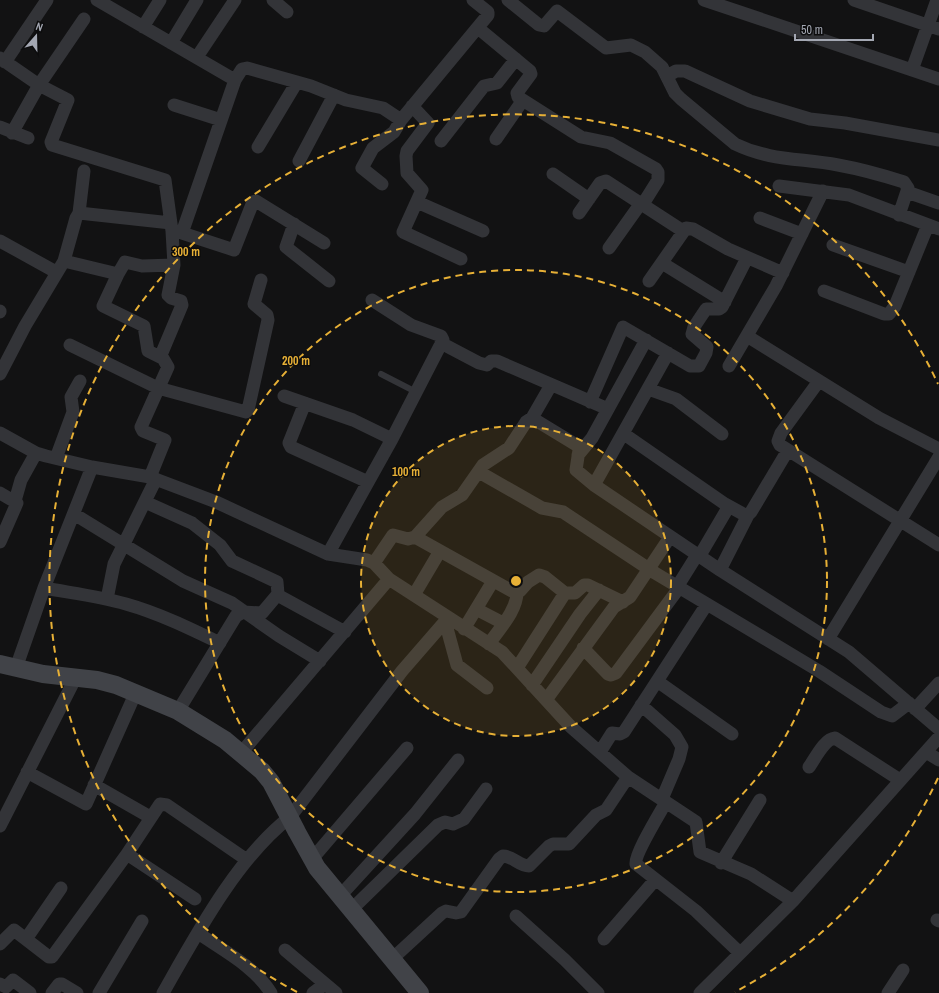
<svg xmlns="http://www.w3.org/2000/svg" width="939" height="993" viewBox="0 0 939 993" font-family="'Archivo Narrow',sans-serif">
<rect width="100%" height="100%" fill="#121213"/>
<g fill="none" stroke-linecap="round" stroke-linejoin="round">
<path stroke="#333438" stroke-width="6" d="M381,374l35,18"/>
<path stroke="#333438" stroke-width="13" d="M273,0l14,12
M508,0l31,25 5,1 13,-15 49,37 25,-3 14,7 17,15 13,26 6,6 54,45c35,17 66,14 103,21 22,4 44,10 66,17l4,6 -9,27
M704,0l235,79
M854,0l85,29
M143,27l17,-27
M478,28l52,43 1,3 -14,19 1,4 63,40 29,6 46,26 2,3v8l-15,24
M171,43l26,-43
M197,57l38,-57
M0,58l39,27 29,15 -17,42 1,3 113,35 7,51
M5,62l42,-62
M912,70l25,-70
M667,76l9,-5h9l65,30 60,18 35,4 94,17
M235,80l7,-11 5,-1 64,18 35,14 37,8 18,12 87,-105v-3l-15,-12
M174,105l47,15
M412,106l16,17 -21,28 -1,5 1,17 15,17 -19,42 58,27
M0,127l28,11
M12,133l27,-48 45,-66
M496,139l27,-39
M441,141l43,-55 13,-3 19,-24
M258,147l39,-65
M299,161l35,-66
M553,174l36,25
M382,184l-20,-16 11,-20 21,-16 7,-12
M779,186l70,9 90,34
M907,192l32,11
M417,202l66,29
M79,213l92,10
M579,213l21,-30 6,-2 77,50
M760,218l42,16
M294,224l-8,23 43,34
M182,233l52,17 19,-48 3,-1 68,42
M0,241l56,31
M833,245l76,27
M609,248l32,-45
M64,261l12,-43 3,-5 5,-42
M662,263l63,39
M118,274l-15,32 41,20 4,25 14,7
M649,281l37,-53 7,1 35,20 55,24
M824,291l60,23h5l6,-8 33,-81
M0,311v1
M747,336l132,82 60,31
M441,343l38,20 8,2 4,-4h6l111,48
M70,345l88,43 88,24 2,-2 20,-90 -1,-5 -13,-11 7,-24
M729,366l47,-80 47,-95
M0,374l25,-48 39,-65 54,13 7,-12 17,4 32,-1 -2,-34 10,2 53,-153 -138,-80
M819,381l-38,52 -3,8 2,4 159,100
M648,389l28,10 46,35
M284,396l69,24 39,19
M590,402l33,-75 67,39h9l7,-13 1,-6 -15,-13 2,-7 12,-18h13l3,-2 25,-49
M305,403l-16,40 2,4 77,35
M532,418l19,-33
M0,433l36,20 10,3 46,11 58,10 66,25 112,52 39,6 7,3 15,16 113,73 69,75 57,50 68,45 4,30 51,22 42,27
M624,434l101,70 20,11h3l3,-3 37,-62
M578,455l14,-17 54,-98
M56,458l17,-46 -2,-15 9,-16
M479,472l63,36 21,4 92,61 164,98 62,41 11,4 17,-13
M150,477l15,-37 -22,-9 -2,-4 27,-60 -7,-12 21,-50 -1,-4 -10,-3 -3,-3 6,-30
M594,485l74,-132
M0,493l17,10 -17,39
M15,501l6,-21 15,-27
M145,502l47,21 28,22 12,16 45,21 1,12 3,3 64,35
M74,514l109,67 49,22 47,33 41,25
M415,537l97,54h8l8,-9 11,-7 6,2 20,16
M328,554l64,-115 51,-99 -2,-4 -30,-11 -39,-25
M699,557l30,-51
M374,563l19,-28 15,4 7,-2 27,-30 20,-12 21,-30 26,-17 17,-26 6,-4 46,28 1,4 -3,20 18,15 126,85 129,82 90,77
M720,570l28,-55
M677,587l20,-32
M44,588c27,5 55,8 82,16 32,9 63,24 94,39
M414,595l26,-44
M107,599l7,-35 42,-85
M476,609l27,14
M445,621l12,44 30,23
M464,629l29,-48
M828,639l111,-182
M489,644c10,-15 28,-33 28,-52
M583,648l25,26 3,1 5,-2 63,-85
M16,668l28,-80 48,-121
M517,668l48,-75h10l9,-8h4l35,17
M657,681l75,53
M532,685l48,-71 19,-24
M546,700l68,-93 16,-10 40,-60
M641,705l34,30 7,12 -3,12 -17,40
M915,709l24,-26
M178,711l58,-95 7,-4 19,1 16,-19
M600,752l12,-19 8,1 4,-2 83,-128
M926,752l13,8
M241,753l148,-174
M809,767c6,-8 15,-28 26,-29l65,42
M27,772l59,32 50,-112
M94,785l56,32
M666,802c-6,11 -32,53 -30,62l60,47 44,42
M0,826l76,-149
M127,854l68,45
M312,859l95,-111
M721,863l39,-63
M340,896l75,-82 43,-54
M352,909l86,-84 7,-3 8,2 11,-5 22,-30
M516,916l49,44 33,33
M937,920l2,1
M198,933c26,18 56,33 73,60
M26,939l35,-51
M604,939l51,-59
M0,944l14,-14 35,27h3l75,-103 33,-50 7,1 80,55
M285,950l51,43
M392,959l50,-46 4,-2 10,2 5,-1 38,-53 4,-3c10,0 16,10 26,10l20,-20 4,-2h16l27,-29 10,-5 22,-33
M0,984l6,3 7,-7 17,13
M52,993l7,-9h3l15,9
M99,993l43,-72
M163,993c33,-58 74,-135 127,-176l112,-146 46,-53
M313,993l12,-9
M700,993l93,-92 146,-164
M888,993l15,-23"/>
<path stroke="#414348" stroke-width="18" d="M0,664l43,10 54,6 19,5 62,26 47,29 37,31 9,11 26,50 20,36 103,125"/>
</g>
<circle cx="516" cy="581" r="155" fill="#e7b036" fill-opacity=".12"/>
<g fill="none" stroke="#e7b036" stroke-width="2" stroke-dasharray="7 5">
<circle cx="516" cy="581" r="155"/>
<circle cx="516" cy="581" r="311"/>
<path d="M938 778A466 466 0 0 1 735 992M297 992A466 466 0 1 1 938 384"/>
</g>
<circle cx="516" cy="581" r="6" fill="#e7b036" stroke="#0d0d0e" stroke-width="2"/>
<g font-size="12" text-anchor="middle" font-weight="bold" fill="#e7b036" stroke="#0d0d0e" stroke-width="3" stroke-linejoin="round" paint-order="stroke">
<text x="186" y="256">300 m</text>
<text x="296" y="365">200 m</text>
<text x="406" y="476">100 m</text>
</g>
<g transform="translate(36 36) rotate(20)" stroke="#0d0d0e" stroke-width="3" paint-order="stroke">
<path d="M0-3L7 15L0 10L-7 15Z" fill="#a4a8b3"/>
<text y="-6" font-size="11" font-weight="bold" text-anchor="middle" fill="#a4a8b3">N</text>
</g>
<path d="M795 34v6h78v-6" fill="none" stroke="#a4a8b3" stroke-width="2"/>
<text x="801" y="34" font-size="12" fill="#a4a8b3" stroke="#0d0d0e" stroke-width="3" paint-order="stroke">50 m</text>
</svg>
